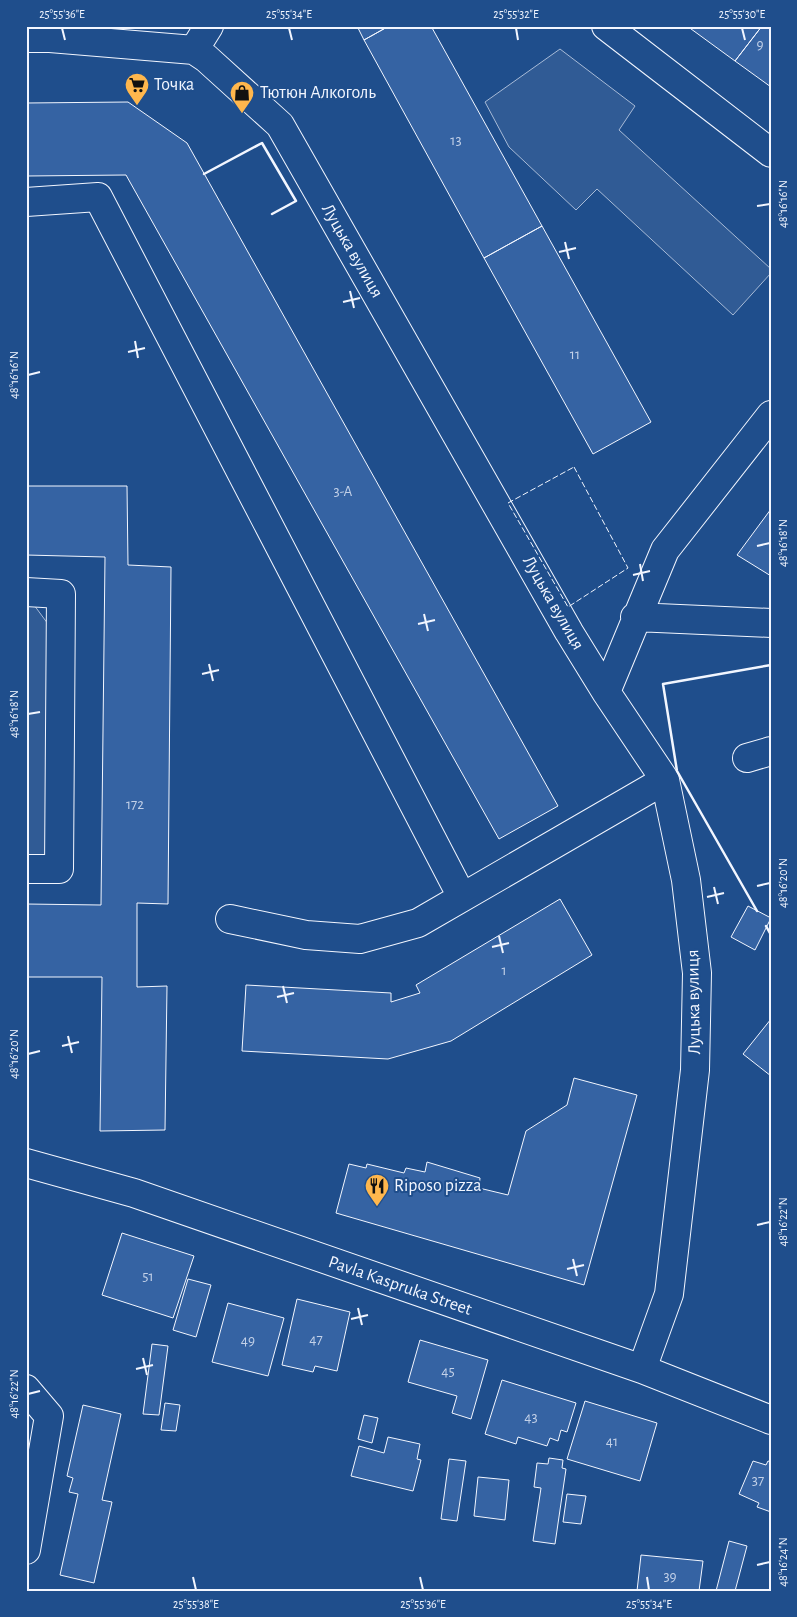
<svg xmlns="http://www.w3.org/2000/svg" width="797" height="1617" viewBox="0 0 797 1617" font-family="'Alegreya Sans',sans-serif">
<rect width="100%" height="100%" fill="#1f4e8c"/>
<path fill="#305b95" stroke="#a8bbd7" d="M560,49l75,57 -16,24 152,139v4l-38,42 -136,-126 -21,21 -67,-63 -24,-45z
M26,605h8l17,23 -3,233h-22z"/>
<path fill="#3563a3" stroke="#f2f6ff" d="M357,26h32l-25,14z
M389,26h42l111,200 -58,32 -120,-218z
M687,26h75l-27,35z
M762,26h9v61l-36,-26z
M128,102l59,41 371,663 -59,33 -373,-664 -100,1v-73z
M542,226l109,196 -58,32 -109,-196z
M26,486h101l1,79 43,2 -3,337 -31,-1v84l30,-1 -2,144 -65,1 2,-154h-76v-73l75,1 4,-348 -79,-2z
M771,509v67l-34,-21z
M560,899l32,56 -141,86 -63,18 -146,-8 4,-66 145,8v9l29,-9 -4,-8z
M748,906l23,12 -16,32 -24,-13z
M771,1019v57l-28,-22z
M574,1078l63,17 -53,190 -248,-72 13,-49 17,4 1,-4 37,9 2,-5 19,4 2,-10 53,16 -1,10 29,7 18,-64 41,-26z
M122,1233l72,23 -21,62 -71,-23z
M188,1279l23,6 -15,52 -23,-7z
M297,1299l53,13 -13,59 -22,-5 -2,6 -31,-7z
M228,1303l56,15 -16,58 -56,-14z
M420,1340l68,20 -17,59 -19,-6 5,-17 -49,-14z
M152,1344l16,2 -9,69 -16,-1z
M502,1380l74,23 -9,29 -6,-2 -3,11 -8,-3 -3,8 -29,-9 -2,7 -31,-10z
M585,1401l72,22 -17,58 -73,-22z
M165,1403l15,2 -4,26 -15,-1z
M83,1405l38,9 -19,86 10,2 -18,81 -34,-8 18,-81 -9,-2 4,-14 -6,-2z
M364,1415l14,3 -6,25 -14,-4z
M388,1437l32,7 -3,15 4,1 -8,31 -62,-15 8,-30 25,7z
M549,1458l14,2 -1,8 4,1 -11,75 -22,-3 8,-53 -7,-1 3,-24 11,1z
M449,1459l17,2 -9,60 -16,-2z
M753,1461l13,4 2,-4 3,1v50l-14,-5 2,-4 -20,-9z
M478,1477l31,3 -4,40 -31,-4z
M567,1494l19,2 -5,28 -18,-2z
M729,1541l18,5 -12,45h-19z
M641,1555l62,6 -4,30h-62z"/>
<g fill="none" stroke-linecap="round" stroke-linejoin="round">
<defs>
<path id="minor" d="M606,26l165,127
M26,38h24l144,12 12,8 74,67 289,507 37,60 59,88 21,100 11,93 -2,97 -26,224 -27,75
M194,50l15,-24
M26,202l72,-5 364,700
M26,592l35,2 -2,275h-33
M635,617l136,6
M606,692l59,-142 106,-135
M747,758l24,-7
M230,919l76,16 54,4 58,-16 247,-143
M26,1163l108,30 508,176 129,51
M26,1389l23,27 -23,134"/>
</defs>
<use href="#minor" stroke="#f2f6ff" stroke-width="30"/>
<use href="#minor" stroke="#1f4e8c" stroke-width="28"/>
<path stroke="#f2f6ff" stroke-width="1" stroke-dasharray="6 2.5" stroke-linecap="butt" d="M574,467l54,101 -60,39 -60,-104z"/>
<path stroke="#f2f6ff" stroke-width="2.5" d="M204,174l58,-31 34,58 -24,13
M757,911l-80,-140 -14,-87 108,-19
M766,926l5,9"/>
</g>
<path fill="none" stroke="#f2f6ff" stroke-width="2" d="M62,28l3,12M289,28l3,12M516,28l2,12M742,28l3,12M757,206l13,-2M565,242l4,17M559,252l17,-4M350,291l4,17M343,302l17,-4M135,341l3,17M128,352l17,-4M28,375l12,-3M757,546l13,-3M640,564l3,17M633,575l17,-4M424,614l4,17M418,624l17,-4M209,664l4,17M202,674l17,-4M28,714l12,-2M757,886l13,-3M714,887l4,17M707,897l17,-4M499,936l4,17M492,947l17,-4M283,986l4,17M277,997l17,-4M68,1036l4,17M62,1046l17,-4M28,1054l12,-3M757,1225l13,-3M573,1259l4,17M567,1269l17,-4M358,1308l4,17M351,1319l17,-4M143,1358l4,17M136,1369l17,-4M28,1394l12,-3M757,1565l13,-3M193,1577l3,13M420,1577l3,13M647,1577l2,13"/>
<defs>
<symbol id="supermarket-pin" viewBox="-11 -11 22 30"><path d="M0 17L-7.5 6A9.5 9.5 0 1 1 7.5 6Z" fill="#ffb74d" stroke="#1f4e8c"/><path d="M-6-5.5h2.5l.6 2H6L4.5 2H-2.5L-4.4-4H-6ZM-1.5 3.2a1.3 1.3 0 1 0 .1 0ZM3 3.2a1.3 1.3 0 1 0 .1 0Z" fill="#111"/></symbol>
<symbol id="shop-pin" viewBox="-11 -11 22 30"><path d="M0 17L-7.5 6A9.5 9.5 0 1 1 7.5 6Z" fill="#ffb74d" stroke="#1f4e8c"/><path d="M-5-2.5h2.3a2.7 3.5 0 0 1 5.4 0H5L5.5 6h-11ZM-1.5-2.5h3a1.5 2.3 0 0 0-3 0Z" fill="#111"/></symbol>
<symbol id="restaurant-pin" viewBox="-11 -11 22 30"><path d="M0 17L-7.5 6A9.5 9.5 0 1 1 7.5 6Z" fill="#ffb74d" stroke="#1f4e8c"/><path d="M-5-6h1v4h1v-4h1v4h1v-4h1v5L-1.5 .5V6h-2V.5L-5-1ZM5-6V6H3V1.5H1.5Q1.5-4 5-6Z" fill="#111"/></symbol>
</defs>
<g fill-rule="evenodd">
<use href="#supermarket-pin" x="123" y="71" width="28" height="38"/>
<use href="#shop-pin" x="228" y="79" width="28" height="38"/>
<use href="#restaurant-pin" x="363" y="1172" width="28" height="38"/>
</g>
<g text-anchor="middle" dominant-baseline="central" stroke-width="4" stroke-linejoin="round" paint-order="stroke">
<g font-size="15" fill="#c3d1e8">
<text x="760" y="44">9</text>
<text x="456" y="140">13</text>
<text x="575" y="354">11</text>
<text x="343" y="491">3-А</text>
<text x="135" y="804">172</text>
<text x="504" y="970">1</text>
<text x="148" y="1276">51</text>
<text x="316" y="1339">47</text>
<text x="248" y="1340">49</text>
<text x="448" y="1371">45</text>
<text x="531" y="1417">43</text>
<text x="612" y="1441">41</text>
<text x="758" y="1480">37</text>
<text x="670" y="1576">39</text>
</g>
<g font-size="18" fill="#f2f6ff" stroke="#1f4e8c" text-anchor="start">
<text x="154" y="85">Точка</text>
<text x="260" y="93">Тютюн Алкоголь</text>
<text x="394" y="1186">Riposo pizza</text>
</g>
<g font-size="18" fill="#f2f6ff" stroke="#1f4e8c">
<text transform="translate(352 251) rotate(60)">Луцька вулиця</text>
<text transform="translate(553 603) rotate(60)">Луцька вулиця</text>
<text transform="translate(694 1002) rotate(-91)">Луцька вулиця</text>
<text transform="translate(400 1286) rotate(19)">Pavla Kaspruka Street</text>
</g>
</g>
<rect width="797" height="1617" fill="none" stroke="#1f4e8c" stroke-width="55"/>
<rect x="28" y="28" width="742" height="1562" fill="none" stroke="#f2f6ff" stroke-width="2"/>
<g font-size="12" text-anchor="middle" fill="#f2f6ff">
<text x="62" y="18">25°55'36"E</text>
<text x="289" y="18">25°55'34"E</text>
<text x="516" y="18">25°55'32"E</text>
<text x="742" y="18">25°55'30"E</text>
<text transform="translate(783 204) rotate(-90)" y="4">48°16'16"N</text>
<text transform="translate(14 375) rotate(-90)" y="4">48°16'16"N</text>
<text transform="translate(783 543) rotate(-90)" y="4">48°16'18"N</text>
<text transform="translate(14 714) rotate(-90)" y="4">48°16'18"N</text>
<text transform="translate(783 883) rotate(-90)" y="4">48°16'20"N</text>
<text transform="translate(14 1054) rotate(-90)" y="4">48°16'20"N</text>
<text transform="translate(783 1222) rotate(-90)" y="4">48°16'22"N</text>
<text transform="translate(14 1394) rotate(-90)" y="4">48°16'22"N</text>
<text transform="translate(783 1562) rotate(-90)" y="4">48°16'24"N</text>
<text x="196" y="1608">25°55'38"E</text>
<text x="423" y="1608">25°55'36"E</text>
<text x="649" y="1608">25°55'34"E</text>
</g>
</svg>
